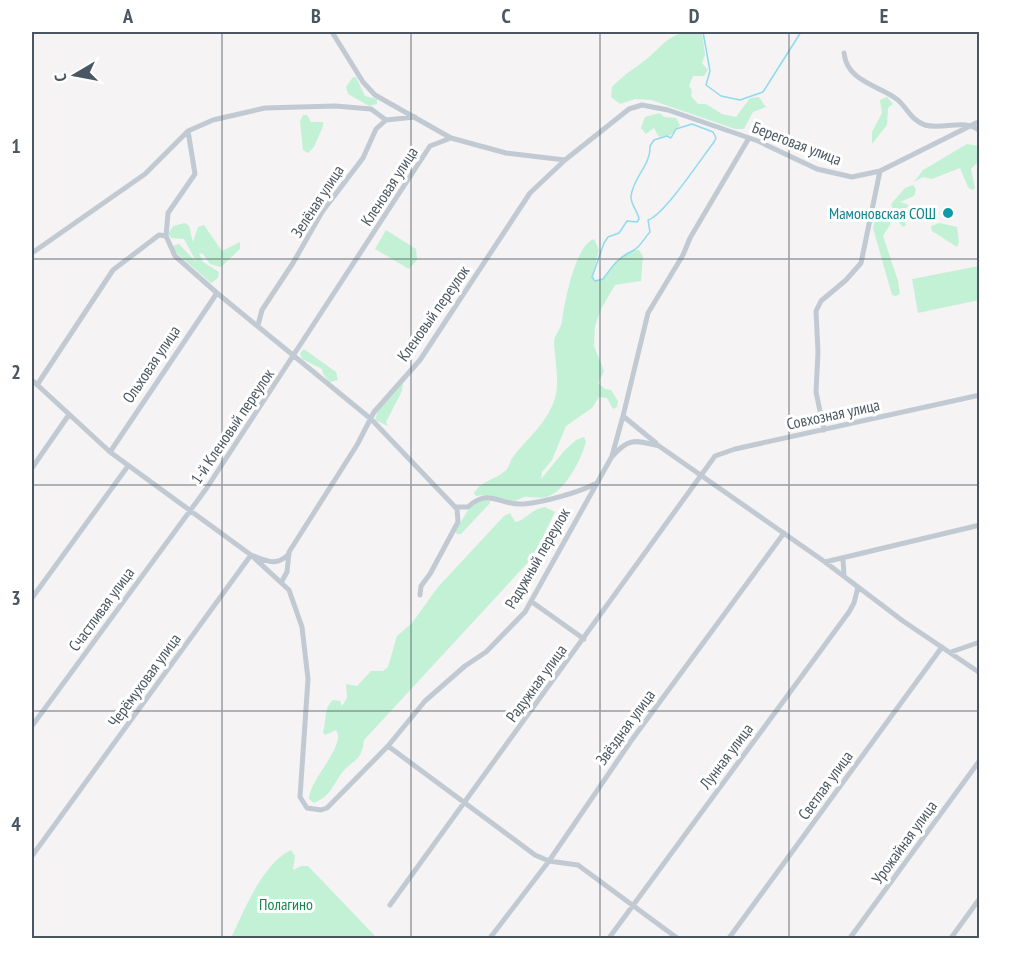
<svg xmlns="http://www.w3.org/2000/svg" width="1011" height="970" viewBox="0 0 1011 970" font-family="'PT Sans Narrow',sans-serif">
<rect width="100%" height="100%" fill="#f5f3f3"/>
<path fill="#c3f1d5" d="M683,32h19l3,23 -3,8 6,7 -4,6h-11l-4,10 3,4 -1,6 7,8h8l16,10 14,3 14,-19 9,-1 7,10 -13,5 -9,17h-9l-84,-29 -16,-1 -15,5 -9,-7 1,-10c11,-12 25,-20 37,-30 13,-11 16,-18 34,-25z
M353,77h3l9,19 12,3v5l-8,2 -21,-12 -2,-7z
M887,97l6,7 -5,4 -1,17 -15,19v-12l10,-19 -2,-13z
M660,113l4,4 12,1 4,7 -9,10 -12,2 -5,-9 -8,6 -5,-6 4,-11z
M303,115h4l4,7h12v4l-9,21 -6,6 -5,-3 -3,-29z
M967,144l12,2v15l-8,8 4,19 -3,2 -4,-3 -8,-19 -28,11 -9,-2 -9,5 9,-12z
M913,185l3,4 -2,7 -14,6 9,3 -7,7 4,13 -3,2 -7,-8 -5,-15 14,-16z
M884,215l6,4v6l-7,11 15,45 2,13 -4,2 -4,-1 -19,-67 2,-7z
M185,223l4,3 4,16 5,-15 6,-2 18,26 18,-9v7l-19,18 -11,-3 -7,-10 -4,-1 4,9 16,10 -1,6 -7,5 -38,-33 -1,-4 7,-2 18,19 -13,-24 -13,-1 -3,-4 5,-8z
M940,223l17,4 2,15 -2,5 -25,-16 -1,-5z
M386,230l30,19 1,11 -8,9 -34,-20z
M594,239l5,11 -7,27 3,4 8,-2c10,-13 17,-29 36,-29l4,6 -2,25 -26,4 -14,24 -6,17 -1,20 10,25 -6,12 7,6 6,1 7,11 -1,6 -4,2 -6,-11 -8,-1 -7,11 -26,18 -14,34 -10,12 -1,7 24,-29 11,-10 8,-3 2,4c-4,18 -21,50 -39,56 -8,2 -18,-1 -23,0 -6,2 -9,6 -17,5 -14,-3 -15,-8 -31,-6l-2,-3c7,-12 20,-13 30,-21 6,-4 5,-10 9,-15 16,-21 37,-36 43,-63 3,-16 -1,-35 -2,-51 0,-8 7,-14 8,-21 2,-18 13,-77 32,-83z
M979,266v34l-61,13 -6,-34z
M304,349l32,23 2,8 -8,2 -7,-8 -1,-5 -20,-10 -2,-6z
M403,383l-1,8 -16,31 2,4 -13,-6 3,-10z
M483,499l7,2v2l-29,31h-4l-2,-2 13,-22z
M545,507l10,5 -22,45 -169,183c-2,24 -15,20 -25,37 -8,13 -11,20 -25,26l-5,-4c0,-20 38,-53 27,-69l-11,5 -2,-3c4,-12 0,-23 10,-32l7,1 2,5 5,-8 -1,-14 11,2 14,-15h12l5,-4 9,-31 15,-13 26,-36 66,-71 6,-3 5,9c10,-1 16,-13 30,-15z
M291,850l4,6 -2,14 8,-4h7l69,72h-146c13,-27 31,-74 60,-88z"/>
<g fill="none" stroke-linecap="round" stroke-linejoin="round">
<path stroke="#90daee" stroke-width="1.5" d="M703,32l7,39 -4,14 15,11 19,4 23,-8 38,-60
M692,124l21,8 3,6 -2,4c-13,17 -50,73 -66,78l2,12c-5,5 -10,15 -16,18 -18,10 -19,13 -31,29l-8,2 -3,-4 12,-34 4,-6 11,-4 8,-12 10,1 2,-3c-1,-8 -9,-15 -8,-23 3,-20 20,-31 19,-50l4,-6 13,-4 4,2 5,-9z"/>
<path stroke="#c1cad2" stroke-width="5" d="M332,32l31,50 12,13 76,43
M844,53c3,29 35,32 54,47 9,8 14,21 27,25 18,5 40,-7 55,6
M188,131l7,43 -27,39 -2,23 9,20 42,37 154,126 86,90 1,13 -28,52 -9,12 -1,9
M32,253l113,-79 43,-43 25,-11 52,-12 70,-2 36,3 15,11
M258,325l4,-15 31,-47 29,-51 41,-54 13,-29 10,-9 29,-3
M32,380l78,72 141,103 38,35 13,37 6,52 -8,118 7,11 14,2 6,-2 61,-62 37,-45 40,-35 21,-14 39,-40 86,-154c17,-21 25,-18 48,-12l166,116 78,59 77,52
M37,385l76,-115 46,-35 7,1
M824,430l-8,-38 2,-40 -2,-41 5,-10 25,-21 15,-17 19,-92
M656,443l-33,-27 25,-103 35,-58 7,-17 59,-100
M110,452l107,-159
M612,456l11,-40
M32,468l36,-52
M455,507h13c22,-20 30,-1 56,-3 20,-2 53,-11 71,-20
M843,559l1,17
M825,562l155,-37
M282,581l5,-9 2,-20 68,-107 17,-33 46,-52 110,-167 35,-33 64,-51 13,-4 26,5 90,31 59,28 35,8 28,-6 100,-50
M32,598l96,-132
M532,602l52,37
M951,652l29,-10
M32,726l174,-237 224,-343 21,-8 55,15 59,7
M388,746l147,109 14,6 29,4 99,73
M32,856l219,-301c16,6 25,12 38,-1
M390,905l325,-449 20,-7 245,-54
M490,938l59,-77 82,-120 153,-208
M609,938l240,-326 5,-9 4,-16
M729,938l213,-291
M850,938l130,-178
M951,938l29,-40"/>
</g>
<path fill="none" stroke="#4a5661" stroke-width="1.5" stroke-opacity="0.55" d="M222,32v906M411,32v906M600,32v906M789,32v906M32,259h948M32,485h948M32,711h948"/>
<circle fill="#0f9aa8" stroke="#fff" stroke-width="2" cx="948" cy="213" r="6"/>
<g text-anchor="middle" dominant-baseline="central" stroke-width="6" stroke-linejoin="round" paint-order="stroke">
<g font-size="16" fill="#4a5661" stroke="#fff">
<text transform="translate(797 143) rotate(21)">Береговая улица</text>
<text transform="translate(389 186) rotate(-57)">Кленовая улица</text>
<text transform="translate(317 201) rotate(-57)">Зелёная улица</text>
<text transform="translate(433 313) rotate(-55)">Кленовый переулок</text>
<text transform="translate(151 364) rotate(-56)">Ольховая улица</text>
<text transform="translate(833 414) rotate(-12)">Совхозная улица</text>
<text transform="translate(232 426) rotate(-56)">1-й Кленовый переулок</text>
<text transform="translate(537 558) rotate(-60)">Радужный переулок</text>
<text transform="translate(101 609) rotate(-54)">Счастливая улица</text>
<text transform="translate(144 680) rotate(-54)">Черёмуховая улица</text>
<text transform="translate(536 683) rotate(-54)">Радужная улица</text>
<text transform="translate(625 727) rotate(-54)">Звёздная улица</text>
<text transform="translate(726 756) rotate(-53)">Лунная улица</text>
<text transform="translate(825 785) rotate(-54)">Светлая улица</text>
<text transform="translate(904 842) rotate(-54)">Урожайная улица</text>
</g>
<g font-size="16" fill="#0d838f" stroke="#fff" text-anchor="end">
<text x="936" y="213">Мамоновская СОШ</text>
</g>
<g font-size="16" fill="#17864f" stroke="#fff">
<text x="286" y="904">Полагино</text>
</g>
</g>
<rect width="1011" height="970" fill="none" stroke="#ffffff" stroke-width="66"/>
<g transform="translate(75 75) rotate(260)" stroke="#ffffff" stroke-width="4.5" paint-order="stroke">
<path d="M0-4.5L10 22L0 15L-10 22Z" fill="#4a5661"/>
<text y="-9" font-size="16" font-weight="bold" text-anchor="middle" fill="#4a5661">С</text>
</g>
<rect x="33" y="33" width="945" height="904" fill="none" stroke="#4a5661" stroke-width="2"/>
<g font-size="20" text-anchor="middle" font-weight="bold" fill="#4a5661">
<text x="128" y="23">A</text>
<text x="316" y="23">B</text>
<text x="506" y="23">C</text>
<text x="694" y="23">D</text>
<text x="884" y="23">E</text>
<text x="16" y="153">1</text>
<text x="16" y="379">2</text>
<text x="16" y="605">3</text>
<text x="16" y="831">4</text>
</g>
</svg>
